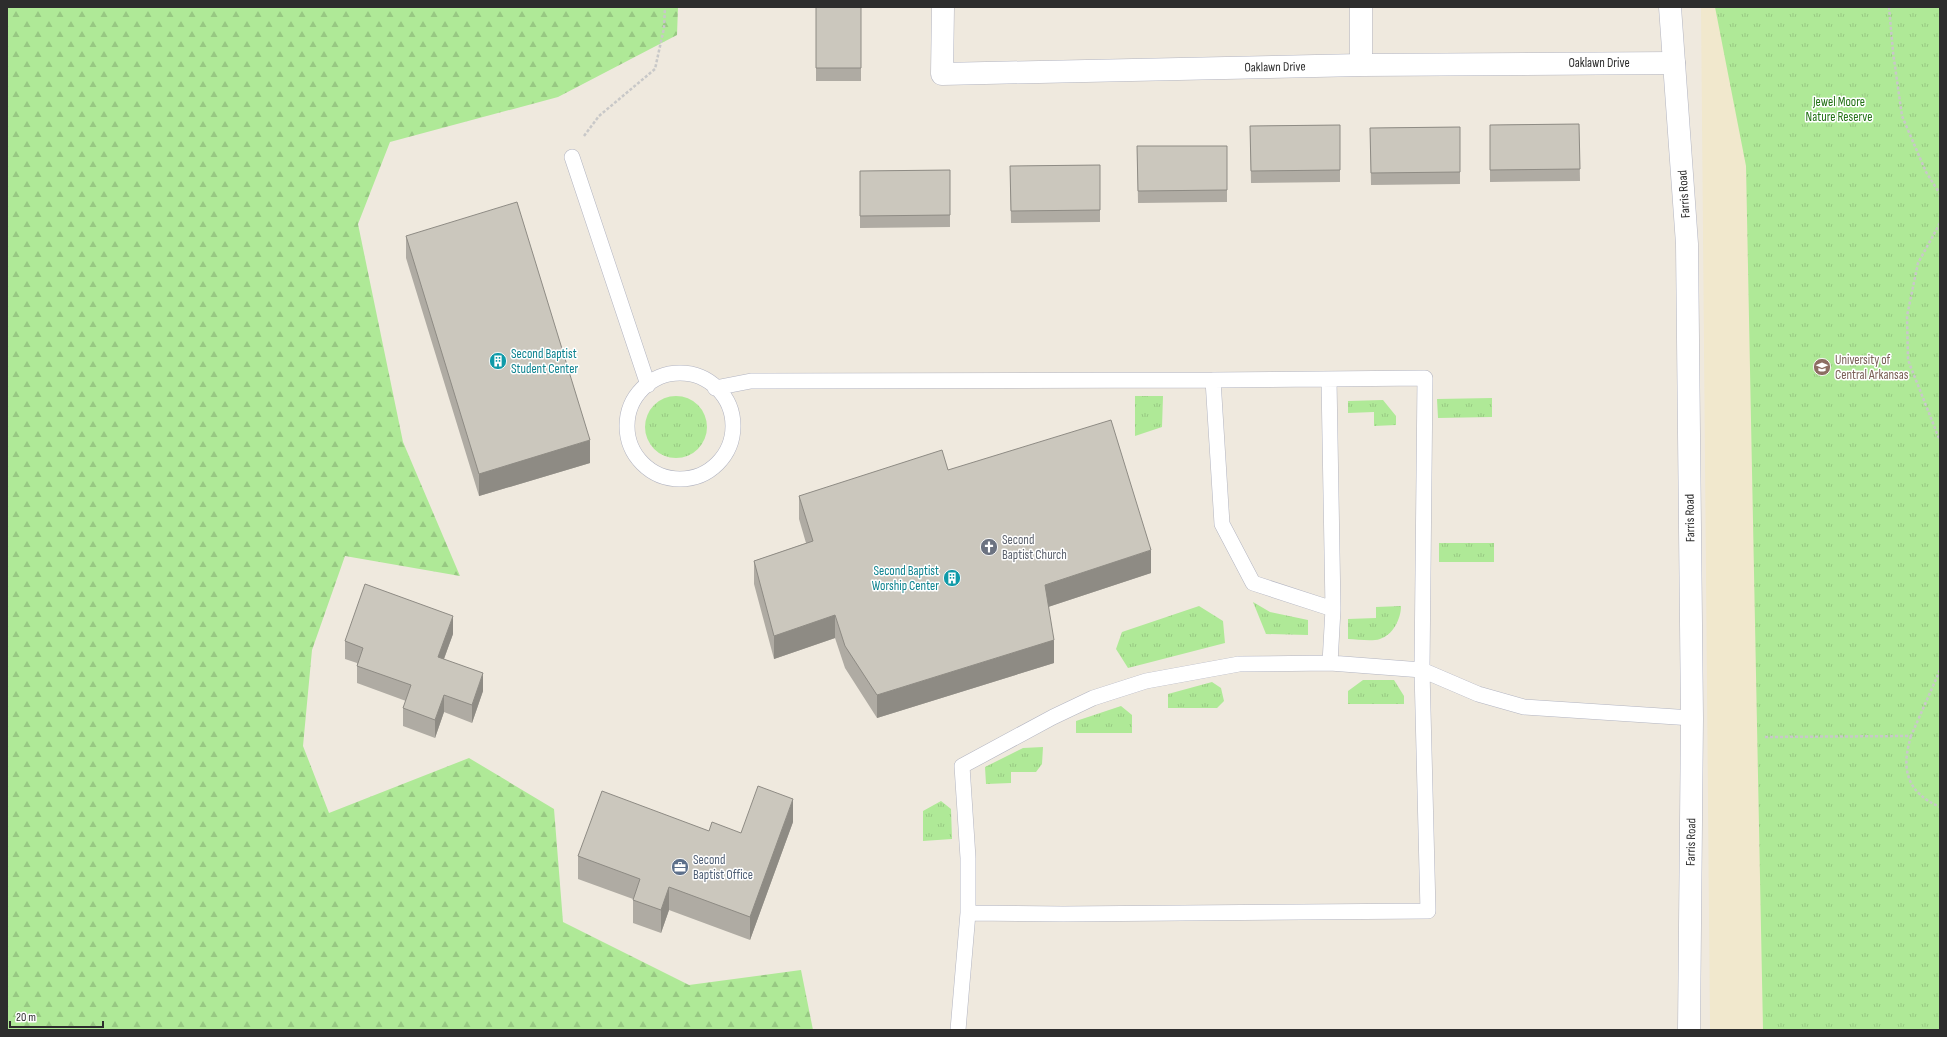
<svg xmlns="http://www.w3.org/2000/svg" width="1947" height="1037" viewBox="0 0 1947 1037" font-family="'Sofia Sans Condensed',sans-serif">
<defs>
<pattern id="grass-tufts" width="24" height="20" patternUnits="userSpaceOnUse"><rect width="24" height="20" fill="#afe997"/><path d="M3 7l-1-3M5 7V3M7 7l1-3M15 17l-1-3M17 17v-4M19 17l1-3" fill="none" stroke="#97c882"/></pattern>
<pattern id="forest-firs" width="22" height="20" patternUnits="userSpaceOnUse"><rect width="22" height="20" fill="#afe997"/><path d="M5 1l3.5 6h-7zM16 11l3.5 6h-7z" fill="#97c882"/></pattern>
</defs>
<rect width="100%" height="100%" fill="#efe9de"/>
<path fill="#f1e8cd" d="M1701,7h239v1023h-230z"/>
<path fill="url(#grass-tufts)" d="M1715,7h225v1023h-177l-17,-864z
M645 427a31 31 0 1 1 62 0a31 31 0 1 1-62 0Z
M1135,396h28l-1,31 -27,9z
M1492,398v19l-54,1 -1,-19z
M1383,400l13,16v9l-22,1v-14l-26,1v-12z
M1439,543h55v19h-55z
M1253,602l17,10 38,8v15l-42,-1z
M1199,606l24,15 2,22 -97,25 -12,-19 6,-17z
M1401,606c0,13 -8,29 -21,33 -9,3 -23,0 -32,0v-20l28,-1v-11z
M1363,680h31l10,16v8h-56v-13z
M1212,682l9,6 3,13 -7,7h-49v-14z
M1121,706l11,9v18h-56v-12z
M1043,747l-1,17 -6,8h-25v11l-25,1 -1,-17 38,-19z
M941,801l10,8 1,30 -29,2v-30z"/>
<path fill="url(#forest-firs)" d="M7,7h671l-1,28 -119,62 -168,45 -32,82 45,218 57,134 -115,-20 -33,94 -9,96 26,67 140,-55 85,51 9,113 126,63 112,-15 12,60h-806z"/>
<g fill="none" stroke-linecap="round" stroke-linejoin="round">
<defs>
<path id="service" d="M572,157l76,228
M627 426a53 53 0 1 1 106 0a53 53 0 1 1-106 0Z
M1329,380l4,229
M715,388l36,-7 462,-1
M1330,663l92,7 56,24 46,13 168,11
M958,1030l10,-117v-55l-6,-92 91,-49 40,-19 53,-17 93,-17 91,-1 3,-54 -80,-26 -31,-59 -9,-144 212,-2 -3,292 6,241 -365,3 -95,-1"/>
<path id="minor" d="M943,7l-1,67 419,-9 313,-2
M1361,7v58"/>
<path id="tertiary" d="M1670,7l17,237 5,474 -3,312"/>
</defs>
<use href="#service" stroke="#b2b4c1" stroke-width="16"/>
<use href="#minor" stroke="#b2b4c1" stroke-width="23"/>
<use href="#tertiary" stroke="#b2b4c1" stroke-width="23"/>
<path stroke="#c8c8c8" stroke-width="2.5" stroke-dasharray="3 2" stroke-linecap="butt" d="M1889,7l4,45 9,64 24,56 14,22v6
M584,136l15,-20 56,-47 9,-41 1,-21
M1940,223l-22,40 -11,53 1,44 32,81
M1911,736c-10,33 -5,56 29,71
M1765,737l146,-1 29,-66"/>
<use href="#service" stroke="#fff" stroke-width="15"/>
<use href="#minor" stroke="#fff" stroke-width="22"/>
<use href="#tertiary" stroke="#fff" stroke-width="22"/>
</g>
<path fill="#afaba3" d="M816,7h45v74h-45z
M1579,124l1,57 -90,1v-57z
M1340,125v57l-89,1 -1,-57z
M1460,127v57l-89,1 -1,-57z
M1137,146h90v56l-89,1z
M1100,165v57l-89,1 -1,-57z
M950,170v57l-90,1v-57z
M406,236l184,227 -111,33 -73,-238z
M948,470l203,103 -103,34 6,56 -177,55 -32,-50 -10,-30 -61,21 -20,-75v-23l52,-18 -7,-24v-23z
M453,634l-9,25 39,32 -11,32 -28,-11 -9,26 -32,-12v-18l3,-7 -49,-18v-20l-12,-4v-18z
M793,822l-43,118 -81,-30 -8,23 -28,-10v-24l-55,-20v-23l131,-25 32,2z"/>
<path fill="#8e8b84" d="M590,440v23l-111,33v-22z
M1151,550v23l-106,35v-23z
M835,615v23l-61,21v-23z
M453,616v18l-15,41v-18z
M1054,640v23l-177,55v-23z
M483,673v18l-11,32v-18z
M444,695v17l-9,26v-18z
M793,799v23l-43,118v-23z
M669,887v23l-8,23v-23z"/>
<path fill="#cbc7bd" stroke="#8e8b84" d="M816,7h45v61h-45z
M1579,124l1,45 -90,1v-45z
M1340,125v45l-89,1 -1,-45z
M1460,127v45l-89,1 -1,-45z
M1137,146h90v44l-89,1z
M1100,165v45l-89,1 -1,-45z
M950,170v45l-90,1v-45z
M517,202l73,238 -111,34 -73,-238z
M1111,420l40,130 -106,35 9,55 -177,55 -32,-49 -10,-31 -61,21 -20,-75 59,-20 -14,-45 143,-46 6,20z
M365,584l88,32 -15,41 45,16 -11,32 -28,-10 -9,25 -32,-12 8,-23 -54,-19 6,-18 -18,-7z
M758,786l35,13 -43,118 -81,-30 -8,23 -28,-10 7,-21 -62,-23 24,-65 107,40 3,-9 29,11z"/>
<defs>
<symbol id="building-disc" viewBox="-11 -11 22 22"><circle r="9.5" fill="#0f9aa8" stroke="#fff"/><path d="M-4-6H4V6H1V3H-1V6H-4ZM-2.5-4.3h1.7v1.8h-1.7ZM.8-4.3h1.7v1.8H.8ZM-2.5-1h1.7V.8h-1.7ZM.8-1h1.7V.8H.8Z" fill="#fff"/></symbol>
<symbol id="university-disc" viewBox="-11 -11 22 22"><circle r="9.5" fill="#8d6e63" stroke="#fff"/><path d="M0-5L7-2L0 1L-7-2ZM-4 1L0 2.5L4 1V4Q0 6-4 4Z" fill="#fff"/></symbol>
<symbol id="church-disc" viewBox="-11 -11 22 22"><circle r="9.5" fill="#6b7280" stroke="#fff"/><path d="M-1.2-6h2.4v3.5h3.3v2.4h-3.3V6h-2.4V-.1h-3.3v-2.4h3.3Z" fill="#fff"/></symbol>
<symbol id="office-disc" viewBox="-11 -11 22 22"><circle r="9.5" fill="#5c6f8a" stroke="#fff"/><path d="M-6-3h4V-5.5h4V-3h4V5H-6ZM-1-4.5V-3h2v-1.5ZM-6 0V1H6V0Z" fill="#fff"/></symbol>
</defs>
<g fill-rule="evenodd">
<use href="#building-disc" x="488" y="351" width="20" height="20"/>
<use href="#university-disc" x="1812" y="357" width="20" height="20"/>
<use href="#church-disc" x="979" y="537" width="20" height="20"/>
<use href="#building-disc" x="942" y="568" width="20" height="20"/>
<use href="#office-disc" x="670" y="857" width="20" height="20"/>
</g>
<g text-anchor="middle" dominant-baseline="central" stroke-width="3" stroke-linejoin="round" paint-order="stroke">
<g font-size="13" fill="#2d2d2d" stroke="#fff">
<text x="1599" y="63">Oaklawn Drive</text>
<text transform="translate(1275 67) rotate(-1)">Oaklawn Drive</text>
<text transform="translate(1684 194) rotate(-94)">Farris Road</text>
<text transform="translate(1690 518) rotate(-91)">Farris Road</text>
<text transform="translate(1691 842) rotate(-89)">Farris Road</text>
</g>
<g font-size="13" fill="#237115" stroke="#fff">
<text x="1839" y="102">Jewel Moore<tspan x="1839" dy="15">Nature Reserve</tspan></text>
</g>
<g font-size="13" fill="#0d838f" stroke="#fff" text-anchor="start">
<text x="511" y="354">Second Baptist<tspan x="511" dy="15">Student Center</tspan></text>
<text x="939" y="571" text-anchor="end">Second Baptist<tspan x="939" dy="15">Worship Center</tspan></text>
</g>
<g font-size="13" fill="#785e54" stroke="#fff" text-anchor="start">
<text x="1835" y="360">University of<tspan x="1835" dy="15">Central Arkansas</tspan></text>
</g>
<g font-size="13" fill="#5b616d" stroke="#fff" text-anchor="start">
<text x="1002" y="540">Second<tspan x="1002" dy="15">Baptist Church</tspan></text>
</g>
<g font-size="13" fill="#4e5e75" stroke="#fff" text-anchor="start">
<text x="693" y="860">Second<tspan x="693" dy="15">Baptist Office</tspan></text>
</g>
</g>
<rect width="1947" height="1037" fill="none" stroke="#2d2d2d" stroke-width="16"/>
<path d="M10 1021v6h93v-6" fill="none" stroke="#2d2d2d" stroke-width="2"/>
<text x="16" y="1021" font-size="12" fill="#2d2d2d" stroke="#ffffff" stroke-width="3" paint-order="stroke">20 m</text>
</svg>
